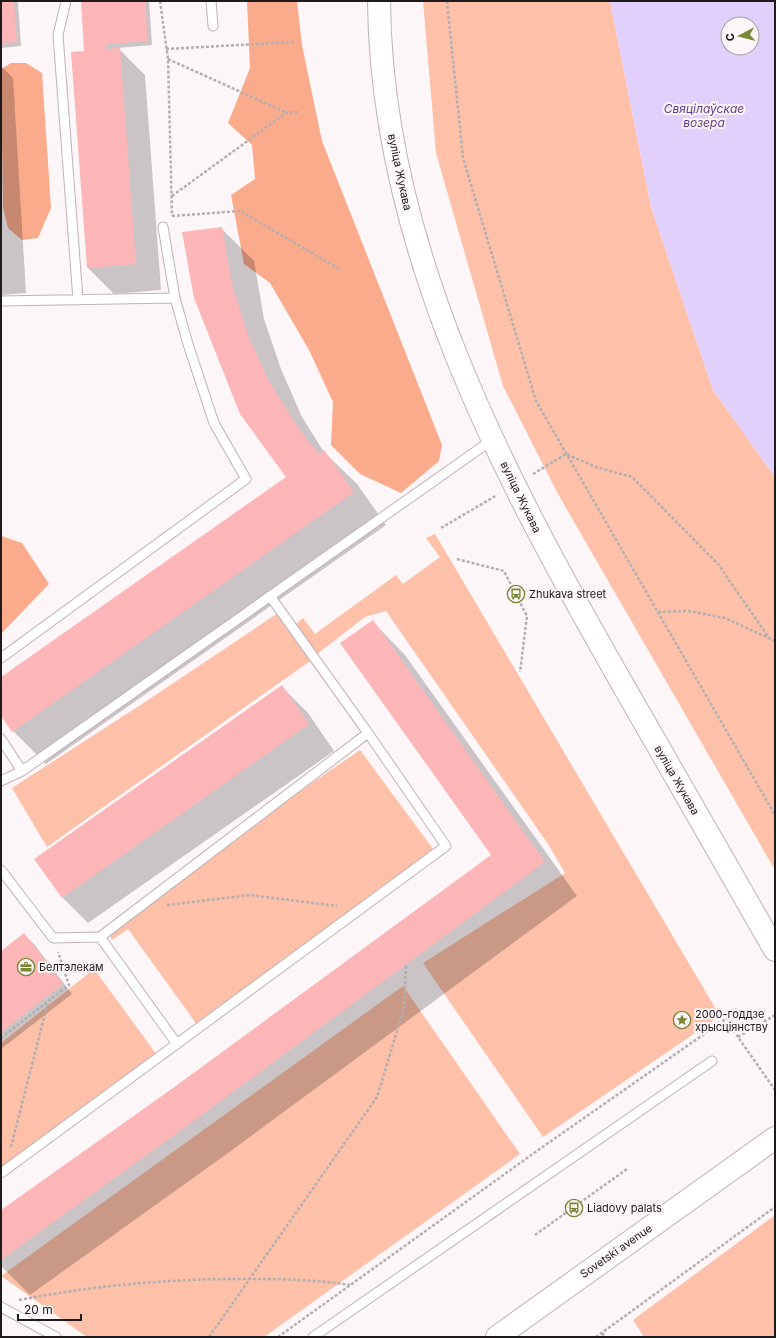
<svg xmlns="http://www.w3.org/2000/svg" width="776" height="1338" viewBox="0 0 776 1338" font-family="Inter,sans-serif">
<rect width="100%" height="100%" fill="#fdf6f8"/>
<path fill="#fdc0a8" d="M423,1h187l41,206 62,183 62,87v393l-217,-376 -55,-108 -67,-233z
M435,534l285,482 -177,121 -120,-174 142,-90 -17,-29 -162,-233 -21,6 -49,38 -21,-30 8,-7 12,16 81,-59 7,9 37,-27 -14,-19z
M278,613l35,46 -266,188 -35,-59 127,-82z
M360,750l73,99 -235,177 -70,-97 -16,11 -3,-6 178,-134z
M94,969l63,86 -156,116v-128z
M403,986l117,168 -256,183h-177l-86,-61z
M775,1215v122h-131l-11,-17z"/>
<path fill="#f9ab8b" d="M247,1h50l5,44 20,96 120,304 -3,16 -38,32 -41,-19 -29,-29 2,-43 -24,-52 -39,-67 -26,-19 -13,-69 24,-16 -3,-34 -24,-22 22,-55z
M11,63h15l16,10 9,135 -13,30 -16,2 -14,-12 -5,-21 -2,-138z
M1,536l21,7 27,41 -48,50z"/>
<path fill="#e1d0fc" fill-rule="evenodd" d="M610,1h165v476l-62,-87 -62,-183zM728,24h24v24h-24z"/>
<path fill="#0003" d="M1,1h15l2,2 3,43 -20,2z
M82,1h67l3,44 -34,3 27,27 16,215 -47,4 -26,-26 -1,-216z
M1,66l12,12 13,215 -25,2z
M221,228l33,33 10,58 17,50 21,48 22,35 33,32 29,41 -340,239 -33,-33 -12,-17v-36l286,-200 -46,-64z
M373,622l32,33 172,241 -349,257 -198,142 -29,-29v-54l172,-123 319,-234z
M282,687l26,26 26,38 -246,172 -26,-26z
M24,934l10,10 38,50 -71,55v-97z"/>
<path fill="#fcb6b7" d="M1,1h13l3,41 -16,1z
M81,1h64l3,40 -42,3 -1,5 15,-1 16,216 -49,4 -16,-216 13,-1z
M222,227l10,58 16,51 22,47 31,49 18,22 5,-4 30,42 -342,240 -11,-16v-39l285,-200 -46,-63 -46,-116 -12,-66z
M373,620l172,242 -350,258 -194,140v-50l172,-122 318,-233 -151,-212z
M282,685l27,39 -247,174 -28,-39z
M24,933l39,51 -62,48v-81z"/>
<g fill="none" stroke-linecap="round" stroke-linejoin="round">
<defs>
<path id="service" d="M66,1l-8,34 20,265
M211,1l2,25
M1,301l174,-3
M270,596l98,137
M1,658l245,-179 -32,-56 -26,-79 -13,-46 -12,-71
M1,739l21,32
M1,781l21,-10 470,-331
M1,870l52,68 47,-1 268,-204 78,113 -445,327
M100,937l77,107
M1,1307l55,30
M313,1337l399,-276"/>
<path id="tertiary" d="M379,1c2,249 127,480 248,691 49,86 99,172 148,258"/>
<path id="secondary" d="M497,1337l278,-199"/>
</defs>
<use href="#service" stroke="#c0b3b8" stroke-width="11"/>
<use href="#tertiary" stroke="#c0b3b8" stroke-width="24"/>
<use href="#secondary" stroke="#c0b3b8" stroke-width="24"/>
<path stroke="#b4aeb0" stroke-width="2.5" stroke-dasharray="3 2" stroke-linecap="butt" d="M160,1l8,58 4,157
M447,1l16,157 73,243 239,414
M166,49l128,-7
M168,59l117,53
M172,196l114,-83 13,-1
M172,216l68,-5 101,59
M533,474l33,-20 30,13 36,10 86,87 51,74
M441,528l56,-33
M457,559l47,12 23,45 -7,56
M658,612l31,-1 36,7 50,23
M167,905l83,-10 87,11
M775,1015l-37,22 37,53
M1,1038l68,-53 -11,-33
M11,1147l37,-145
M535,1235l92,-66
M19,1300c73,-14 145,-21 219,-21 38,0 74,0 112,6
M602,1333l3,4
M209,1337l168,-240 27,-89 2,-43
M278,1337l256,-184 193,-135 11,19
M596,1337l179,-130"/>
<use href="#service" stroke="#fff" stroke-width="9"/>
<use href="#tertiary" stroke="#fff" stroke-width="22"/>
<use href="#secondary" stroke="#fff" stroke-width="22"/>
</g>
<defs>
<symbol id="bus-ring" viewBox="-11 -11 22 22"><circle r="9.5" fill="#fdf6f8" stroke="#798736" stroke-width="1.5"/><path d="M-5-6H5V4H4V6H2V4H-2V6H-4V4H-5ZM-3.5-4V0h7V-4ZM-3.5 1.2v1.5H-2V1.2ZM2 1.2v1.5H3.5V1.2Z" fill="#798736"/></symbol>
<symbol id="office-ring" viewBox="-11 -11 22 22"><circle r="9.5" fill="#fdf6f8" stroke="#798736" stroke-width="1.5"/><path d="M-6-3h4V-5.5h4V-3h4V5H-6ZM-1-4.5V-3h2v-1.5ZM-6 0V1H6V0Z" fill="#798736"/></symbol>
<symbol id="sight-ring" viewBox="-11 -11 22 22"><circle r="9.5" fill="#fdf6f8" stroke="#798736" stroke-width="1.5"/><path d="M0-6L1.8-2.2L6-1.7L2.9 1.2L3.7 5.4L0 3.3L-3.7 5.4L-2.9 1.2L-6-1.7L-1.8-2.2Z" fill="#798736"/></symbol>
</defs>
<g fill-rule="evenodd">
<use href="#bus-ring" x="506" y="584" width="20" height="20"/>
<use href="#office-ring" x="16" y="957" width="20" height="20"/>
<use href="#sight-ring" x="672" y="1010" width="20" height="20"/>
<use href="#bus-ring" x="564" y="1198" width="20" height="20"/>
</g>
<g text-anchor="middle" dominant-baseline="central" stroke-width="4" stroke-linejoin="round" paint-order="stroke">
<g font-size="11" fill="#1f1a1c" stroke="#fdf6f8">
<text transform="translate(400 172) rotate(78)">вуліца Жукава</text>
<text transform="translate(521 497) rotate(64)">вуліца Жукава</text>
<text transform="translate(677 780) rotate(60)">вуліца Жукава</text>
<text transform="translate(616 1251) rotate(-35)">Sovetski avenue</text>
</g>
<g font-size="11" fill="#1f1a1c" stroke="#fdf6f8" text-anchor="start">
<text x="529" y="594">Zhukava street</text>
<text x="39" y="967">Белтэлекам</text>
<text x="695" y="1014">2000-годдзе<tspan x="695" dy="13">хрысціянству</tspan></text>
<text x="587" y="1208">Liadovy palats</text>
</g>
<g font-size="12" font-style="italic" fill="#623d8f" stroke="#fdf6f8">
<text x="704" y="108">Свяцілаўскае<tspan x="704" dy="14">возера</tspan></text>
</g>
</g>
<rect width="776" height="1338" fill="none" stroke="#1f1a1c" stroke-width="4"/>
<g transform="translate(740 36) rotate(263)"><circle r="19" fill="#fdf6f8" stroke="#a49ea0"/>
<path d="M0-3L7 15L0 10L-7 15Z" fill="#798736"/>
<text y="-6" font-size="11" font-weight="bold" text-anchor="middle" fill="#1f1a1c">С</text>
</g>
<path d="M18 1314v6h63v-6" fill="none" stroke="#1f1a1c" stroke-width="2"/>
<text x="24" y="1314" font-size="12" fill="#1f1a1c" stroke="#fdf6f8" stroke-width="3" paint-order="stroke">20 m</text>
</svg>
